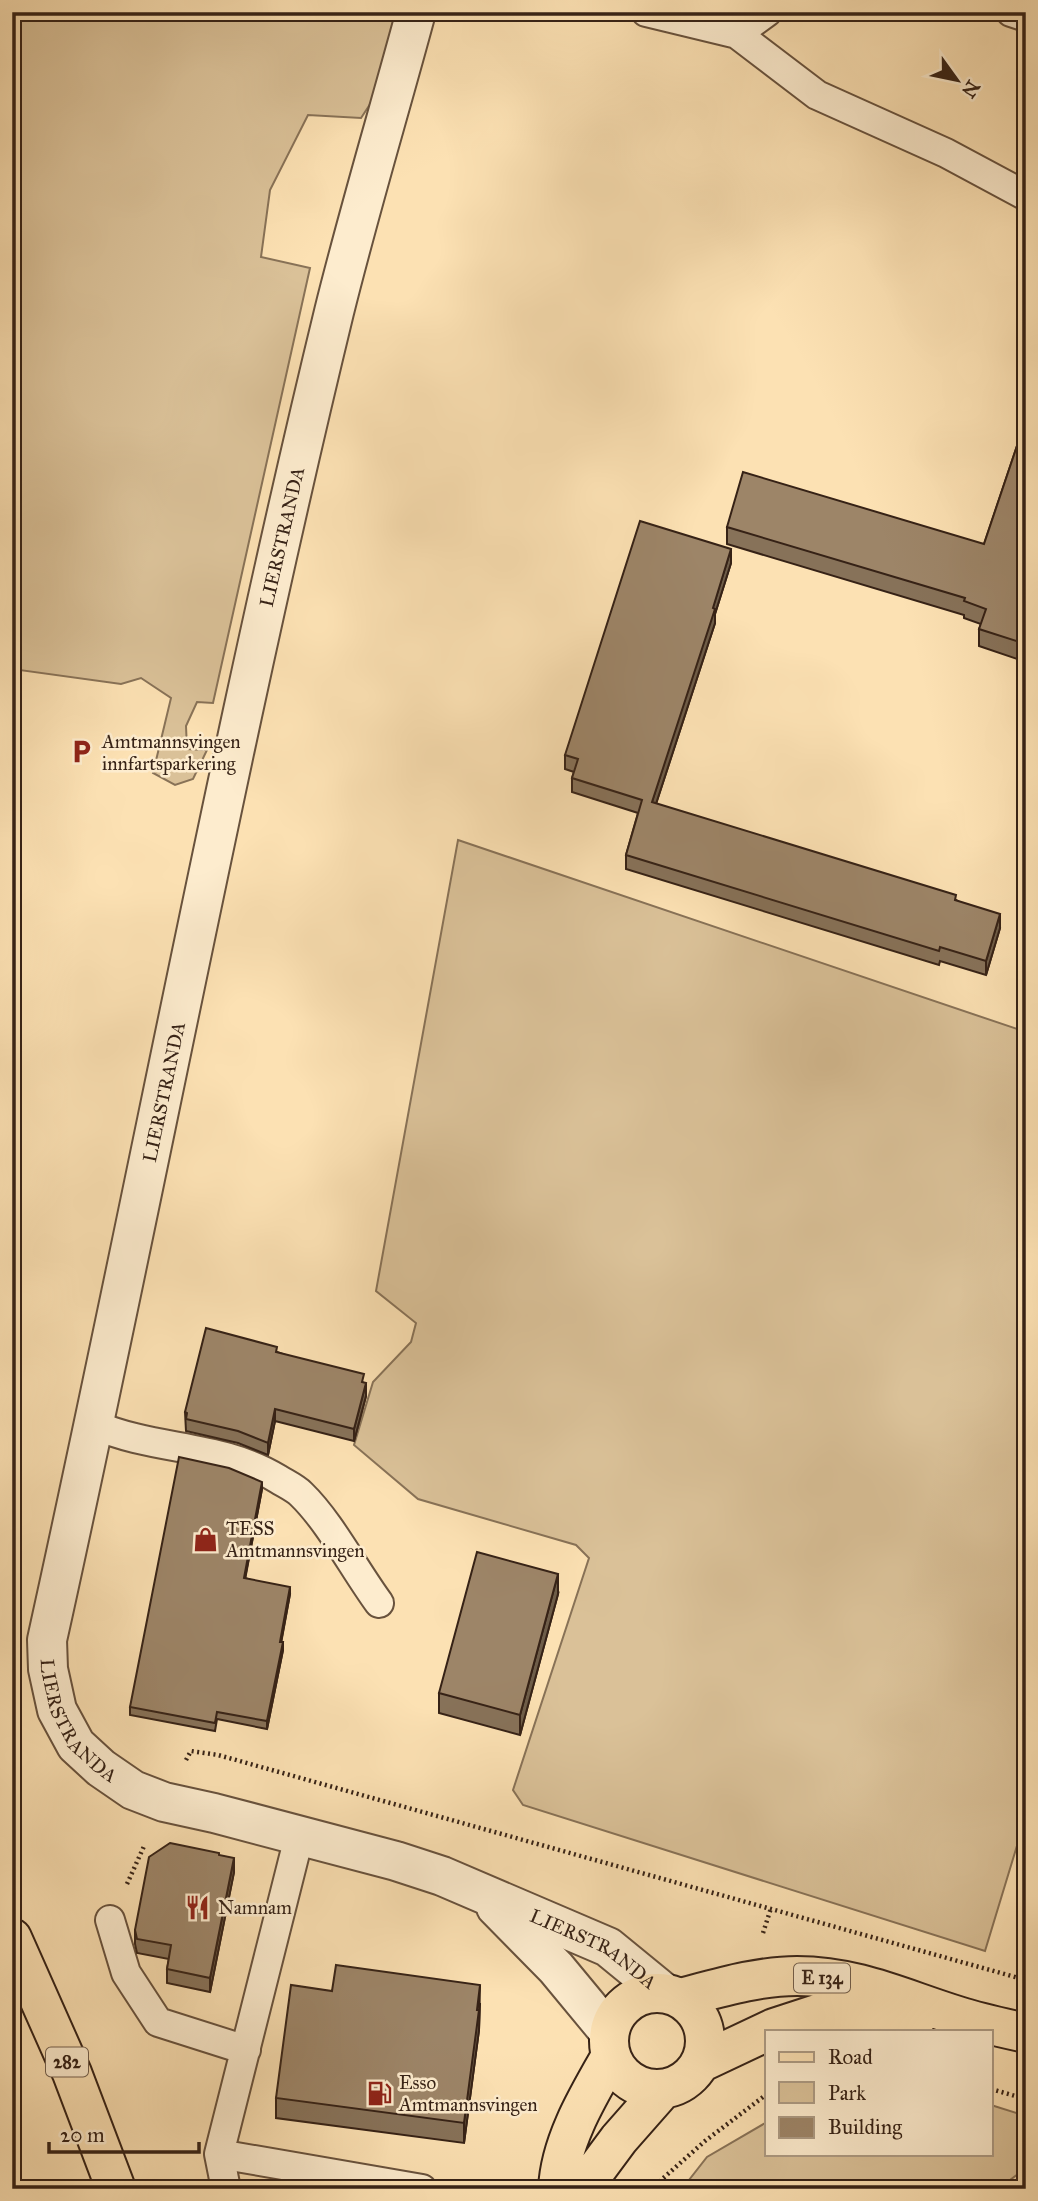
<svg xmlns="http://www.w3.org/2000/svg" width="1038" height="2201" viewBox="0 0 1038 2201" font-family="'IM FELL Great Primer',serif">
<rect width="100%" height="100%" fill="#fce1b3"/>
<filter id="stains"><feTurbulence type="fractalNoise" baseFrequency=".00286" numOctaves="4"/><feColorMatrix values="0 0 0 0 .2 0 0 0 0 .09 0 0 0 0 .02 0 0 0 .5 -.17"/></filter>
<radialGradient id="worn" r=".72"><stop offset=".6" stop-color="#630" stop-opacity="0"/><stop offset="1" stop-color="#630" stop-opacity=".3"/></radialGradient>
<path fill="#dac198" stroke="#887257" stroke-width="2" d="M12,12h390l-20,74 -21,32 -53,-3 -38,75 -9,67 49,11 -97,435 -16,-1 -11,24 1,23 20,1 -14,29 -18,6 -22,-12 18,-75 -30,-20 -20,6 -109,-15z
M458,840l568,192v784l-41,135 -462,-146 -10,-15 76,-232 -13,-13 -158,-46 -64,-54 19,-63 38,-40 5,-19 -40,-32z
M991,2105l35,11v52l-28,21h-316l25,-32 60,-35v32h224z"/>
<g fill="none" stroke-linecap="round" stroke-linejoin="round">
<defs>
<path id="lane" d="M646,12l91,22 30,-22
M1011,12l15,5
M737,34l80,61 129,58 80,43
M95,1425c60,26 126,19 183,54 8,5 17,9 23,15 29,28 53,75 78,109
M299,1837l-80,317 203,35
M110,1920l16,53 32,49 88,28
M219,2154l7,35"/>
<g id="street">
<path id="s1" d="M416,12c-27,100 -57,199 -82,300 -107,440 -189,886 -287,1328l1,29 9,41 19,35 25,23 32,22 31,12 50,11 182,48 46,15 166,71 55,45"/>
<path d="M496,1907l60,61 53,64"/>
</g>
<path id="primary" d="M12,1938l60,135 44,116"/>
<path id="highway" d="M609 2041a48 48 0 1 1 96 0a48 48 0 1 1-96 0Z
M681,1998c38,-10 77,-22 116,-22 60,0 106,23 161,40 22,7 45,12 68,17
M702,2062l72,-34 46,-15 99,2
M558,2189c2,-47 30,-93 53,-133
M582,2189l37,-50 44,-50"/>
</defs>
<use href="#lane" stroke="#68523d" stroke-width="32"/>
<use href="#street" stroke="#68523d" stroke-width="42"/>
<use href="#primary" stroke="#362216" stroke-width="42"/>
<use href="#highway" stroke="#362216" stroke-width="42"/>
<path stroke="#362216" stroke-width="4.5" stroke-dasharray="2 3.5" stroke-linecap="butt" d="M186,1760l5,-9 27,4 808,225
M127,1884l18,-40
M763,1933l8,-25
M991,2089l35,10
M651,2189l54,-48 62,-47"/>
<use href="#lane" stroke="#fdecce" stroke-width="28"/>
<use href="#street" stroke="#fdecce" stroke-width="38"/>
<use href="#primary" stroke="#fce1b3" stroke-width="38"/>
<use href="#highway" stroke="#fce1b3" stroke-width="38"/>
</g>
<path fill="#877259" stroke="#362216" stroke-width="2" d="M1026,419v243l-47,-16v-17l2,-5 -17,-6v-3l-237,-71v-17l257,17z
M731,563l-16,51v9l-59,181 300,96 44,28 -14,47 -46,-14 -1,4 -313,-96v-14l12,-42 -66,-21v-14l2,-6 -9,-3v-14z
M277,1352l87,31 2,13 -12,45 -79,-20 -7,34 -30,-12 -52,-12 -1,-19z
M262,1489l-17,89 45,16 -9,48 2,8 -16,79 -50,-10 -2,12 -85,-16v-8z
M558,1594l-38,141 -81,-22v-20z
M219,1856l15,16 -24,120 -43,-9v-14l2,-10 -32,-6 -2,-9v-14z
M332,1991l148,13 -1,26 -15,113 -188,-25v-20z"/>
<path fill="#6e5d49" stroke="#362216" stroke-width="2" d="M731,549v14l-16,51v9l-63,193v-14z
M1000,914v14l-14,47v-14z
M366,1383v13l-12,45v-12z
M275,1409v12l-7,34v-12z
M262,1482v7l-18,96v-7z
M558,1574v20l-38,141v-20z
M290,1587v7l-10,55v-7z
M283,1642v8l-16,79v-8z
M234,1858v14l-24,120v-14z
M480,1985l-1,45 -15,113v-20z"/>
<path fill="#9d8568" stroke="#362216" stroke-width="2" d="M1026,419v225l-47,-15 7,-20 -22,-8 1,-3 -238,-71 16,-55 241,72z
M640,521l91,28 -18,59 2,1 -63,193 304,93 -1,5 45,14 -14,47 -46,-14 -1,4 -313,-96 16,-55 -70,-22 6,-19 -13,-4z
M206,1328l71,19 -1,5 88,22 -2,8 4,1 -12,46 -79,-20 -7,34 -30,-12 -52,-12 1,-6 -2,-1z
M179,1457l50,11 33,14 -18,96 46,9 -10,55h3l-16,79 -50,-9 -2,11 -85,-16z
M477,1552l81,22 -38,141 -81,-22z
M170,1843l49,10v2l15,3 -24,120 -43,-9 4,-24 -34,-6 -2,-9 14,-73z
M336,1965l144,20 -3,25h2l-15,113 -188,-25 15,-113 41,6z"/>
<defs>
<symbol id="parking-bare" viewBox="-9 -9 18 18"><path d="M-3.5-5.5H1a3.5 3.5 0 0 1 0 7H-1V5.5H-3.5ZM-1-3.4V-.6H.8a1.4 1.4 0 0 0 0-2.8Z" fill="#8f2418" stroke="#fdecce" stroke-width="2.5" paint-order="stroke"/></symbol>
<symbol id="shop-bare" viewBox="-9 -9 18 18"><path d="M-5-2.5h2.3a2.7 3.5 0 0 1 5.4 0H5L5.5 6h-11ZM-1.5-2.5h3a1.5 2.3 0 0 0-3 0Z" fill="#8f2418" stroke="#fdecce" stroke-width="2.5" paint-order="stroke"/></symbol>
<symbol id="restaurant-bare" viewBox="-9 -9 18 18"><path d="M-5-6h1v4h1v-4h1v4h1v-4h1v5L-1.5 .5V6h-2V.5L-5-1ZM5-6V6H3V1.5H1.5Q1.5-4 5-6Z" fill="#8f2418" stroke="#fdecce" stroke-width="2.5" paint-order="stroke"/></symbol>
<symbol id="fuel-bare" viewBox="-9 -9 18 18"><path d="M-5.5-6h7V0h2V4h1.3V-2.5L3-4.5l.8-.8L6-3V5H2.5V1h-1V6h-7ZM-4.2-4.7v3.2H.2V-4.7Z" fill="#8f2418" stroke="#fdecce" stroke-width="2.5" paint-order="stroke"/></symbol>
</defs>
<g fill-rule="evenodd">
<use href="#parking-bare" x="64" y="734" width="35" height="35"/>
<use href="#shop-bare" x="188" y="1522" width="35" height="35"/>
<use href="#restaurant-bare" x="180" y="1890" width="35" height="35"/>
<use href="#fuel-bare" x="362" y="2076" width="35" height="35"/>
</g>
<g text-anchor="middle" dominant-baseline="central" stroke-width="5" stroke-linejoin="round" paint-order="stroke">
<g fill="#fdecce" stroke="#725f4d" stroke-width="2">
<rect x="794" y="1963.5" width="56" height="29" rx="5"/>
<rect x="46" y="2047.5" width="42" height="29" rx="5"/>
</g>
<g font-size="18" font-weight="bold" fill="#362216">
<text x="822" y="1978">E 134</text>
<text x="67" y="2062">282</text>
</g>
<g font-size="19" fill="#362216" stroke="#fdecce">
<text transform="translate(282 537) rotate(-77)">LIERSTRANDA</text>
<text transform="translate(164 1092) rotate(-78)">LIERSTRANDA</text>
<text stroke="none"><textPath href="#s1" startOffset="1760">LIERSTRANDA</textPath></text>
<text stroke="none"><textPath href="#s1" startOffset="2343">LIERSTRANDA</textPath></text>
</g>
<g font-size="19" fill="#362216" stroke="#fdecce" text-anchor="start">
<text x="102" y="741">Amtmannsvingen<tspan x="102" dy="22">innfartsparkering</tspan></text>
<text x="226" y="1528">TESS<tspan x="226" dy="22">Amtmannsvingen</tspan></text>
<text x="218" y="1907">Namnam</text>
<text x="399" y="2082">Esso<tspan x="399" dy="22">Amtmannsvingen</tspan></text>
</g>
</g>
<rect width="1038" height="2201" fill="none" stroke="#fce1b3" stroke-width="42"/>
<rect x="14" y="14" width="1010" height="2173" fill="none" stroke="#362216" stroke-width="3.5"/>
<rect x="21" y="21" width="996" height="2159" fill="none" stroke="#362216" stroke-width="2"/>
<rect x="765" y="2030" width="228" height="126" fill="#fdecce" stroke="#ad9b84" stroke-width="2"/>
<rect x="779" y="2052" width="35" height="10" fill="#fce1b3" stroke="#ad9b84" stroke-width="2"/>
<text x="828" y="2064" font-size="21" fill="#362216">Road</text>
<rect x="779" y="2082" width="35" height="21" fill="#dac198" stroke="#ad9b84" stroke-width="2"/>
<text x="828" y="2100" font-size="21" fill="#362216">Park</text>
<rect x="779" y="2117" width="35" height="21" fill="#9d8568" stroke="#ad9b84" stroke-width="2"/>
<text x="828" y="2134" font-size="21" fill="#362216">Building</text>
<g transform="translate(957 80) rotate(123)" stroke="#fdecce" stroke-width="5" paint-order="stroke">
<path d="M0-5L12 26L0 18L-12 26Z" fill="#362216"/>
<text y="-10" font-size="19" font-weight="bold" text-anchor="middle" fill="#362216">N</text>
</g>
<path d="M49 2142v10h150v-10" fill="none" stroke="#362216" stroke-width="3.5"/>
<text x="60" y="2142" font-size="21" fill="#362216" stroke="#fdecce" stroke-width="5" paint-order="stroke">20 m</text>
<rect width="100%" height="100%" filter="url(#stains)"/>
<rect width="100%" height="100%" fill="url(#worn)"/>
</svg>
